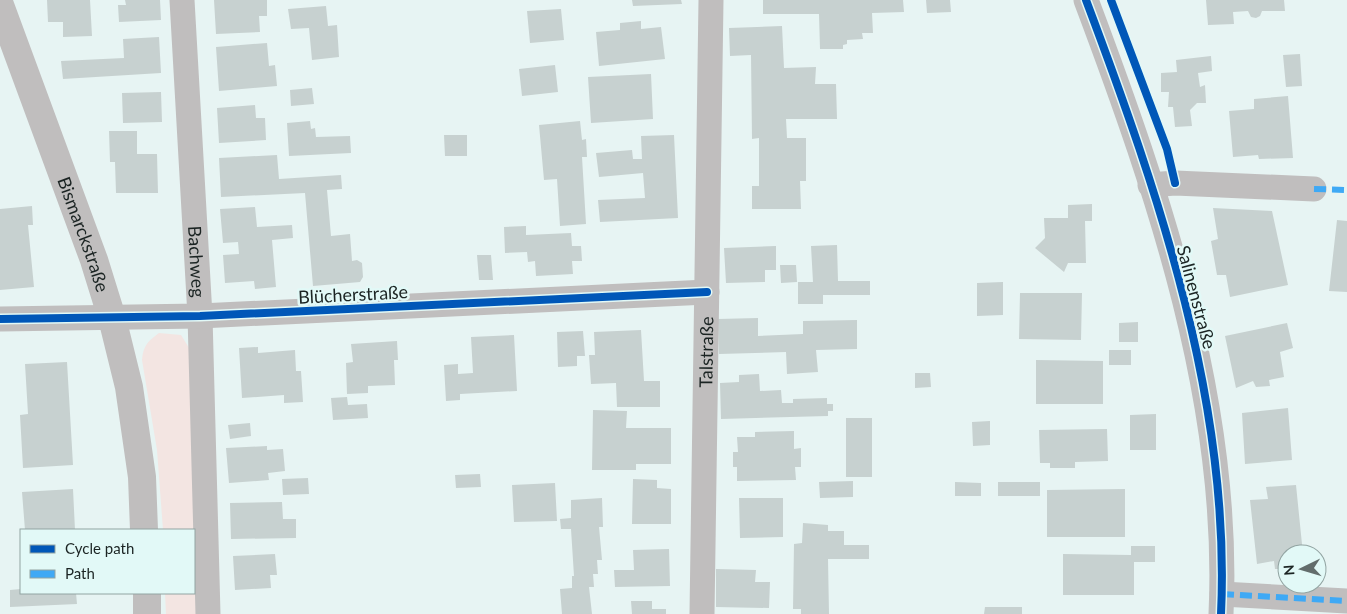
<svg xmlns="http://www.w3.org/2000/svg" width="1347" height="614" viewBox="0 0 1347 614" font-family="Lato,sans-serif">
<rect width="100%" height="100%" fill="#e7f4f3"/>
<path fill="#f3e5e2" d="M159,333l22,2 10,16 8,263h-33l-1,-21h29v-63h-31l-6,-80 -15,-90c1,-14 6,-19 17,-27z"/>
<path fill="#c7d1d0" d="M47,0h43l2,36 -29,1v-15h-15z
M125,0h35l1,20 -42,2 -1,-17h8z
M214,0h53v16h-8l1,16 -44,2z
M632,0h49l1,4 -49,2z
M763,0h140l1,12 -32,1 1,20h-11l1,6 -16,1v4l-4,1v4h-23l-1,-35h-56z
M926,0h24l1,12 -24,1z
M1206,0h78l1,11h-23l-2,5 -4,2 -5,-1 -3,-6 -15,1 1,12 -26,1z
M326,6l2,20 9,-1 2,32 -27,3 -3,-32 -18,1 -3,-20z
M561,9l3,31 -34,3 -3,-32z
M641,21v8l20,-2 4,32 -66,7 -3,-34 24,-2v-7z
M782,26l2,42 32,-1 -1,17h21l1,35h-51l1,19h19v43h-6l1,28h-49v-23h7v-48l-7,1 -1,-84 -21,1 -1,-28z
M159,37l2,36 -98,6 -2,-18 63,-3 -1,-19z
M267,43l2,23 6,-1 2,21 -58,5 -3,-44z
M1300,54l2,32 -16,1 -3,-32z
M1211,56l1,15 -14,2 2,14 5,-2 1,18h-9l-7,7 2,16 -17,1 -2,-20h-5l1,-15h-8v-19l16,-1 -1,-12z
M555,65l3,27 -36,4 -3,-27z
M651,74l2,45 -62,4 -3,-46z
M312,88l2,16 -23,2 -1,-16z
M161,92l1,30 -39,1 -1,-30z
M1288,96l5,62 -34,1 -1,-4 -25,2 -4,-46 25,-2v-10z
M255,105l1,13h9l1,22 -47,3 -2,-35z
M310,121l1,8 4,-1 1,9 34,-1 1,17 -62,3 -2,-33z
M580,121l2,19 4,-1 1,18h-5l4,67 -26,2 -3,-47 -13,1 -5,-55z
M109,131h28v23h20l1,39h-42l-1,-31h-5z
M444,135h23v21h-22z
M674,135l4,83 -78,4 -2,-22 47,-2 -2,-25 -44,4 -3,-24 36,-3 1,9h9l-1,-23z
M277,155l2,24 62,-4 1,14 -15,1 4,46 19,-2 2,27 5,-1 5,3 1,14 -3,5 -47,4 -8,-93 -84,4 -2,-39z
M1092,204v17h-7l1,42h-18l-4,9 -29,-24 10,-10 -1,-20h24v-13z
M32,206l1,19h-5l6,62 -34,3v-81z
M255,207l2,20 35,-2 1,13 -21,2 4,47 -21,2 -1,-8 -29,2 -2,-28 16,-1 -1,-12 -15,1 -3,-34z
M1213,208l59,3 16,74 -58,12 -4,-22h-9l-6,-34 7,-2z
M1337,220l10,1v71l-18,-1z
M526,226v9l45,-2 1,13h9l1,15h-10l1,13 -37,2 -1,-15 -7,1 -1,-10 -22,1 -1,-26z
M837,245l1,36h32v14h-47v9h-25v-22h15l-2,-36z
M776,246v24h-11v12l-39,1 -2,-35z
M477,255h14l2,25h-14z
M780,265h16l1,17 -16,1z
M1003,282v33l-26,1v-33z
M1020,293h62l-1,47 -62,-1z
M758,318v18l45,-2v-13l54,-1v29l-41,1 2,22 -31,2 -1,-22 -67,2 -1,-35z
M1138,322v20h-19v-19z
M1287,323l6,25 -13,4 4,25 -15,3 1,6 -14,1 -3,-6 -17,7 -11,-52z
M641,330l3,51h16v26h-43l-1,-24 -25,1 -2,-29h6l-1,-23z
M583,331l2,25h-8v10l-19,1 -1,-35z
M514,335l3,56 -57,3v6l-14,1 -2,-36 14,-1v10l15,-1 -2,-36z
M397,341l1,19h-4l1,25 -27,1v7l-21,1 -1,-31 7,-1 -2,-18z
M258,347v6l37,-3 1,21h5l2,31 -19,1v-8l-42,3 -3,-50z
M1109,350h22v15h-22z
M1036,360l67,1v43h-67z
M67,362l6,103 -50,3 -3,-53 8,-1 -3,-50z
M915,373h15l1,14 -16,1z
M759,374l1,17 21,-1 1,13h11v-4l34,-1v6h6v7h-5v5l-107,3 -1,-36 19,-1v-7z
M347,397l1,8 19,-1 1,14 -35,2 -2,-22z
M1288,408l4,52 -47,4 -3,-51z
M593,410l34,1 -1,17h45v36h-35v6h-44z
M1156,414v36h-26v-35z
M846,418h26v59h-26z
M990,421v24l-17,1 -1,-24z
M250,423l1,13 -21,3 -2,-14z
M1107,429l1,32 -33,1v6h-25v-5h-10l-1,-33z
M794,431v18l7,-1v19h-6l1,13 -59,1v-14h-4v-15h5l-1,-15h18v-5z
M267,446v4l16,-1 2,22 -17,2 1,7 -40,3 -3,-35z
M480,474l1,13 -25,1 -1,-13z
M308,478l1,16 -26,1 -1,-16z
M633,479l24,1v8l14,1v35h-39z
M853,481v16l-33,1 -1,-16z
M955,482l26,1v13h-26z
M998,482h42v14h-42z
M555,483l2,38 -43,1 -2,-37z
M1296,485l7,69h-16v15h-12l-1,-8 -17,3 -7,-64 18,-1 -2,-12z
M73,489l2,41h-50l-3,-38z
M1125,489v48h-78v-47z
M602,498l1,29h-4l3,33h-5l1,14h-5l1,13h-5l3,27h-30l-2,-25 12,-1v-12h2l-3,-47h-10l-1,-10 11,-1v-18z
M739,498h44v39l-43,1z
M282,502l1,17h13v19l-65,1 -1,-36z
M803,523l25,2v6h16v14h25v14h-41l1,55h-28v-5h-8l1,-65 8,-1z
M1131,546h24v16h-21v33h-71v-41l68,1z
M669,549l1,37 -55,1 -1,-17h20l-1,-20z
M275,554l2,21h-7l1,13 -36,2 -2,-34z
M716,569l40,1 -1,12h15l-1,26 -53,-1z
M21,589v4h55l1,11 -67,3v-17z
M631,601h21v8h14v5h-34z
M985,607h37v7h-38z"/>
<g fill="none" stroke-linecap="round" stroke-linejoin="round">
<g stroke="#c0bebe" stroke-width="25">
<path id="s1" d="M182,0l18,316 8,298"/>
<path d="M1086,0c73,194 145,404 135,614"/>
<path d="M1150,185l25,-2 139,6"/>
<path d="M0,319l200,-3 507,-24"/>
<path d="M1222,594l125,7"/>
<path id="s2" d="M702,614l9,-614"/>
</g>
<g stroke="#c0bebe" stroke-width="28">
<path id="s3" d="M0,5l94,255 18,58 17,69 13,90 2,53"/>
<path d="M147,593v21"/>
</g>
<path stroke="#3fa9f5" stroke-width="6" stroke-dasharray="12 6" stroke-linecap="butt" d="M1314,189l33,1
M1222,594l125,7"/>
<defs>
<path id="cycleway" d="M1086,0c73,194 145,404 135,614
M1111,0l56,149 8,34
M0,319l200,-3 507,-24"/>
</defs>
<use href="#cycleway" stroke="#e2f9f7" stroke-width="11"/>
<use href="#cycleway" stroke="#0057b8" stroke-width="8"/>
</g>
<g text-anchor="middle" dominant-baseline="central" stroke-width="5" stroke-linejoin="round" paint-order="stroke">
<g font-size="18" fill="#1b2423" stroke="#e2f9f7">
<text stroke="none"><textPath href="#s3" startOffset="244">Bismarckstraße</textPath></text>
<text stroke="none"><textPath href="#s1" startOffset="262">Bachweg</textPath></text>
<text transform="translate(353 294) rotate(-3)">Blücherstraße</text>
<text transform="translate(1197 297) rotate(75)">Salinenstraße</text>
<text stroke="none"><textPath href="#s2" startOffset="262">Talstraße</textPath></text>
</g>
</g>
<rect x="20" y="529" width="175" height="65" fill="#e2f9f7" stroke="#92a4a2"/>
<rect x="30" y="545" width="25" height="8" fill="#0057b8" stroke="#92a4a2"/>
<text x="65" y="554" font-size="15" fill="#1b2423">Cycle path</text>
<rect x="30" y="570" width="25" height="8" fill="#3fa9f5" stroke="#92a4a2"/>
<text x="65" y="579" font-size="15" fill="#1b2423">Path</text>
<g transform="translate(1302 569) rotate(265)"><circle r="24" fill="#e2f9f7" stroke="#92a4a2"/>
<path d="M0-4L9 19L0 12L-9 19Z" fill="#626d6c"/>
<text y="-8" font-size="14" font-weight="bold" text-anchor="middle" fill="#1b2423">N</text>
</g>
</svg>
